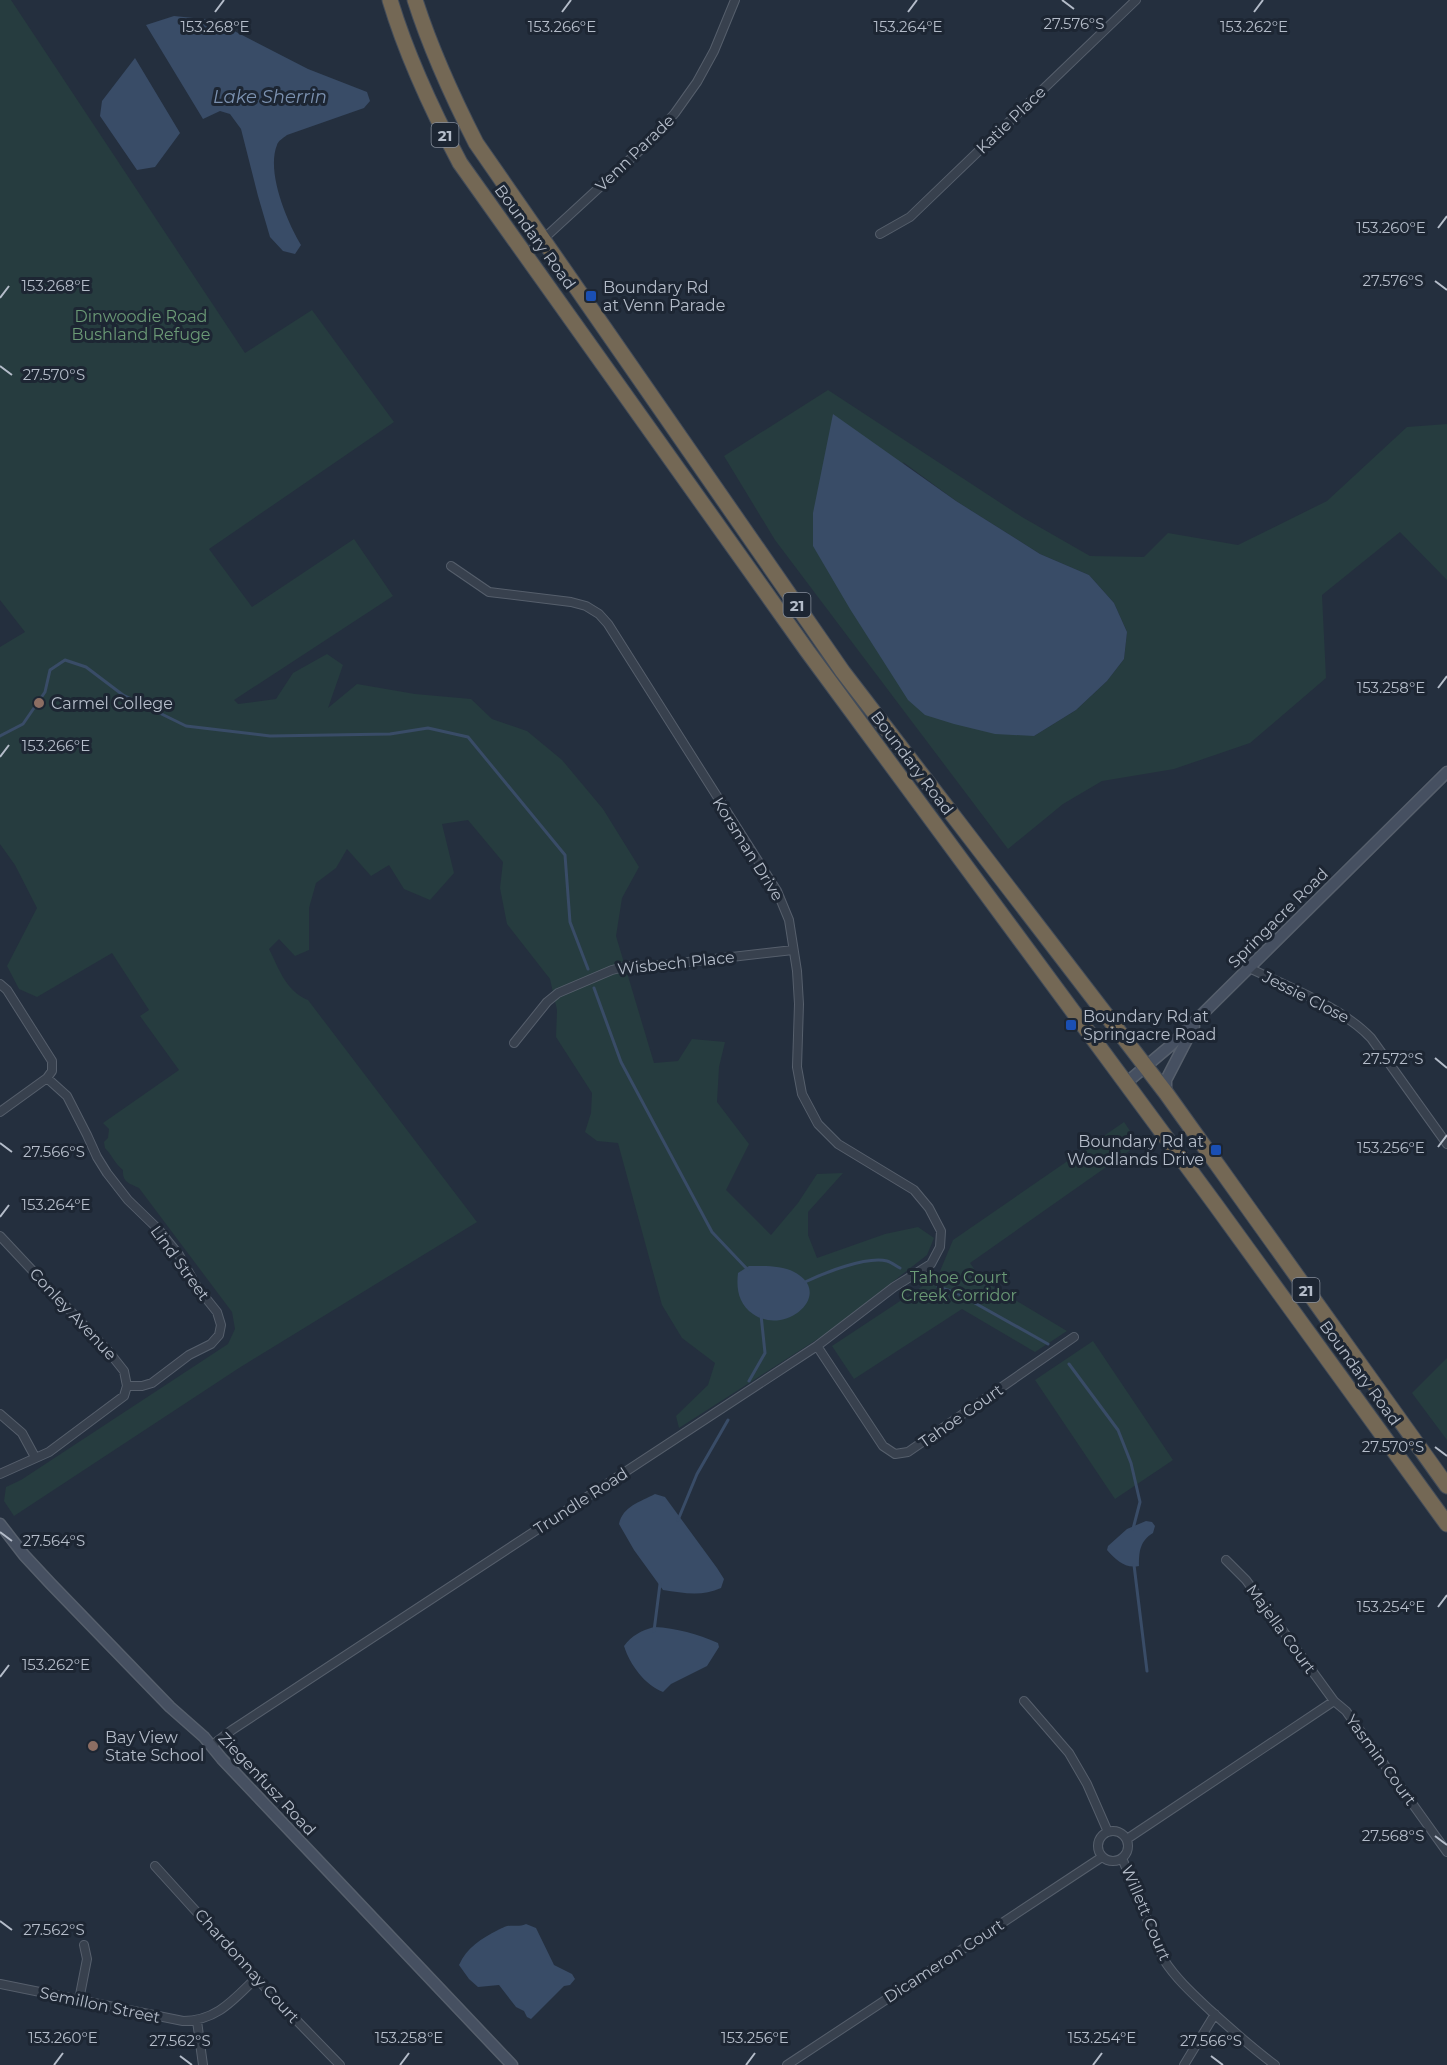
<svg xmlns="http://www.w3.org/2000/svg" width="1447" height="2065" viewBox="0 0 1447 2065" font-family="Montserrat,sans-serif">
<rect width="100%" height="100%" fill="#242f3e"/>
<path fill="#263c3f" fill-rule="evenodd" d="M0,0h11l234,353 67,-43 82,112 -185,127 43,58 102,-68 39,57 -159,104 4,4 38,-5 17,-26 34,-19 16,11 -15,43 29,-24 58,10 56,5 21,20 35,12 35,29 41,49 36,58 -17,31 -6,38 38,127 24,-2 14,-22 33,3 -6,25 -2,35 32,42 -23,46 45,45 27,-32 19,-29 26,-1 -35,39v23l9,23 68,-24 33,-7 16,11 -7,17 -100,78 -148,95 -3,-12 32,-31 7,-22 -33,-25 -20,-33 -44,-162 -21,-2 -12,-9 6,-19 1,-20 -36,-56 1,-27 -7,-31 -43,-55 -7,-36 3,-26 -35,-42 -26,4 12,49 -24,27 -26,-11 -15,-24 -18,11 -24,-27 -11,19 -20,15 -7,25v42l-14,6 -16,-17 -10,10c10,20 17,42 39,51l169,222 -238,146 -225,148 -10,-15 2,-14 15,-7 207,-136 7,-15 -3,-17 -93,-124c-10,-5 -17,-6 -16,-18 -8,-6 -11,-15 -18,-22l-1,-6 4,-4 1,-9 -6,-6 76,-53 -39,-54 9,-6 -37,-57 -75,44 -18,-8 -12,-23 30,-58 -22,-43 -15,-21v-197l25,-15 -25,-32z
M828,390l194,127 68,39 54,1 24,-24 70,12 89,-44 80,-74 40,-3v156l-47,-48 -78,63 4,83 -76,65 -76,26 -72,12 -39,23 -55,45 -233,-309 -51,-84zM903,462l53,39 84,53 49,21 25,28 13,29 -3,27 -17,22 -31,29 -42,26z
M1124,1122l15,22 -169,119 12,17 85,51 -32,21 -73,-43 -108,70 -22,-33 106,-70 15,-36z
M1093,1341l80,119 -58,39 -80,-119z
M1447,1358v82l-35,-47z"/>
<path fill="#394c67" d="M174,16l39,4 95,49 59,23 3,9 -6,7 -77,27c-4,3 -9,6 -10,10 -11,27 10,77 24,100l-6,9 -12,-3 -13,-14 -12,-41 -17,-67 -11,-15 -10,-3 -17,8 -57,-94z
M135,58l45,75 -25,34 -18,3 -37,-54 2,-15z
M833,414l123,87 84,53 49,21 25,28 13,29 -3,27 -17,22 -31,29 -42,26 -39,-2 -41,-10 -29,-9 -17,-15 -58,-91 -37,-63v-33z
M749,1266c15,0 37,-1 50,9 32,22 -15,61 -46,39 -14,-10 -17,-24 -15,-41z
M655,1494l10,3 52,71 7,11 -3,9c-19,9 -38,5 -58,2l-29,-40 -15,-26c4,-18 21,-22 36,-30z
M1146,1521l6,1 3,4 -2,7c-13,8 -14,18 -14,33 -14,3 -23,-6 -32,-16l1,-4 19,-17z
M654,1627c23,1 43,7 64,16l1,4 -12,19 -36,18 -8,8c-18,-7 -33,-27 -39,-46 8,-11 17,-15 30,-19z
M526,1924l10,4 18,37 18,9 3,5 -5,6 -6,1 -33,33 -4,-2 -3,-6 -8,-4 -17,-22 -21,2 -9,-8 -10,-14c8,-18 22,-26 39,-35 2,-1 8,-4 9,-4 8,-1 12,1 19,-2z"/>
<g fill="none" stroke-linecap="round" stroke-linejoin="round">
<path stroke="#394c67" stroke-width="3" d="M0,736l23,-12 22,-32 5,-22 15,-10 21,7 37,28 63,31 84,10 120,-2 38,-6 40,9 97,118 5,67 18,47
M594,988l27,74 91,170 36,38
M805,1282c19,-9 61,-26 82,-21 4,1 9,5 13,7
M938,1287l19,6 91,51
M1069,1364l49,66 13,33 9,39 -7,27
M749,1381l16,-28 -4,-38
M678,1520l19,-46 31,-54
M1134,1565l13,106
M654,1631l6,-47"/>
<defs>
<path id="street" d="M880,234l30,-17 226,-217
M526,255l126,-116 23,-26 22,-31 17,-31 21,-51
M1249,968c38,18 94,40 122,70l76,106
M0,984l7,6 45,71v10l-5,7 -47,34
M514,1043l33,-41 11,-9 54,-23 16,-4 34,-1 131,-15
M47,1078l20,18 20,39 10,22 10,16 21,27 30,29 21,26 18,32 20,25 4,13 -2,10 -8,9 -22,11 -37,28 -10,3h-15
M0,1236l109,116 15,19 3,15 -3,10 -75,56 -49,22
M817,1346l66,100 12,8 13,-2 166,-115
M0,1414l22,19 13,24
M1226,1560l20,20 88,121 12,10 101,141
M1024,1701l45,52 18,31 21,48
M211,1746l21,-16 585,-384 77,-59 37,-23 9,-17 1,-16 -12,-23 -15,-18 -76,-46 -20,-20 -16,-30 -5,-27 2,-63 -2,-33 -8,-51 -12,-29 -169,-267 -9,-10 -13,-8 -15,-4 -82,-10 -38,-26
M1098 1846a15 15 0 1 1 30 0a15 15 0 1 1-30 0Z
M1127,1839l207,-138
M1122,1858l42,102c13,20 30,35 47,51 21,19 41,37 64,54
M155,1866l116,128 69,71
M0,1984l183,37c34,0 51,-22 74,-44
M79,2000l8,-41 -3,-14
M197,2021l6,44
M787,2065l315,-208
M1184,2065l31,-51"/>
<path id="secondary" d="M1126,1083l44,-37 277,-274
M1166,1093v-13l28,-54
M0,1524l24,31 26,28 120,124 34,30 18,22 290,306"/>
<path id="highway" d="M390,0c17,57 42,110 70,163l348,489 407,552 232,320
M415,0c16,50 37,96 61,143l367,529 323,421 281,393"/>
</defs>
<use href="#street" stroke="#565f6c" stroke-width="10"/>
<use href="#secondary" stroke="#565f6c" stroke-width="13"/>
<use href="#highway" stroke="#434c59" stroke-width="17"/>
<use href="#street" stroke="#38414e" stroke-width="8"/>
<use href="#secondary" stroke="#465061" stroke-width="10"/>
<use href="#highway" stroke="#746855" stroke-width="15"/>
</g>
<path fill="none" stroke="#b4bcc9" stroke-width="2" d="M1062,0l12,9M215,12l9,-12M562,12l9,-12M908,12l9,-12M1254,12l9,-12M1438,228l9,-12M1435,281l12,9M0,298l9,-12M0,366l12,9M1438,688l9,-12M0,757l9,-12M1435,1058l12,10M0,1143l12,9M1438,1147l9,-12M0,1217l9,-12M1435,1447l12,9M0,1532l12,9M1438,1607l9,-12M0,1677l9,-12M1435,1836l12,9M0,1921l12,9M180,2056l12,9M1211,2056l12,9M54,2065l9,-12M400,2065l9,-12M746,2065l9,-12M1093,2065l9,-12"/>
<g fill="#1a4fb4" stroke="#1d2633" stroke-width="2">
<rect x="585" y="290" width="12" height="12" rx="3"/>
<rect x="1065" y="1019" width="12" height="12" rx="3"/>
<rect x="1210" y="1144" width="12" height="12" rx="3"/>
</g>
<g fill="#8d6e63" stroke="#1d2633" stroke-width="2">
<circle cx="39" cy="703" r="6"/>
<circle cx="93" cy="1746" r="6"/>
</g>
<g text-anchor="middle" dominant-baseline="central" stroke-width="6" stroke-linejoin="round" paint-order="stroke">
<g fill="#1d2633" stroke="#878f9c" stroke-width="1.5">
<rect x="431.5" y="123" width="27" height="24" rx="4.5"/>
<rect x="783.5" y="593" width="27" height="24" rx="4.5"/>
<rect x="1292.5" y="1278" width="27" height="24" rx="4.5"/>
</g>
<g font-size="15" font-weight="bold" fill="#b4bcc9">
<text x="445" y="135">21</text>
<text x="797" y="605">21</text>
<text x="1306" y="1290">21</text>
</g>
<g font-size="16" fill="#b4bcc9" stroke="#1d2633">
<text transform="translate(1011 120) rotate(-44)">Katie Place</text>
<text transform="translate(635 153) rotate(-44)">Venn Parade</text>
<text transform="translate(535 237) rotate(54)">Boundary Road</text>
<text transform="translate(912 763) rotate(53)">Boundary Road</text>
<text transform="translate(748 849) rotate(58)">Korsman Drive</text>
<text transform="translate(1278 918) rotate(-45)">Springacre Road</text>
<text transform="translate(676 963) rotate(-6)">Wisbech Place</text>
<text transform="translate(1306 997) rotate(27)">Jessie Close</text>
<text transform="translate(180 1263) rotate(54)">Lind Street</text>
<text transform="translate(73 1314) rotate(47)">Conley Avenue</text>
<text transform="translate(1360 1373) rotate(54)">Boundary Road</text>
<text transform="translate(961 1416) rotate(-35)">Tahoe Court</text>
<text transform="translate(581 1501) rotate(-33)">Trundle Road</text>
<text transform="translate(1281 1629) rotate(54)">Majella Court</text>
<text transform="translate(1381 1760) rotate(54)">Yasmin Court</text>
<text transform="translate(267 1784) rotate(47)">Ziegenfusz Road</text>
<text transform="translate(1146 1913) rotate(67)">Willett Court</text>
<text transform="translate(944 1961) rotate(-33)">Dicameron Court</text>
<text transform="translate(247 1966) rotate(48)">Chardonnay Court</text>
<text transform="translate(100 2005) rotate(12)">Semillon Street</text>
</g>
<g font-size="16" fill="#b4bcc9" stroke="#1d2633" text-anchor="start">
<text x="603" y="287">Boundary Rd<tspan x="603" dy="18">at Venn Parade</tspan></text>
<text x="51" y="703">Carmel College</text>
<text x="1083" y="1016">Boundary Rd at<tspan x="1083" dy="18">Springacre Road</tspan></text>
<text x="1204" y="1141" text-anchor="end">Boundary Rd at<tspan x="1204" dy="18">Woodlands Drive</tspan></text>
<text x="105" y="1737">Bay View<tspan x="105" dy="18">State School</tspan></text>
</g>
<g font-size="16" fill="#6b9a76" stroke="#1d2633">
<text x="141" y="316">Dinwoodie Road<tspan x="141" dy="18">Bushland Refuge</tspan></text>
<text x="959" y="1277">Tahoe Court<tspan x="959" dy="18">Creek Corridor</tspan></text>
</g>
<g font-size="18" font-style="italic" fill="#7c92b1" stroke="#1d2633">
<text x="270" y="97">Lake Sherrin</text>
</g>
</g>
<g font-size="15" text-anchor="middle" fill="#b4bcc9" stroke="#1d2633" stroke-width="6" stroke-linejoin="round" paint-order="stroke">
<text x="1074" y="29">27.576°S</text>
<text x="215" y="32">153.268°E</text>
<text x="562" y="32">153.266°E</text>
<text x="908" y="32">153.264°E</text>
<text x="1254" y="32">153.262°E</text>
<text x="1391" y="233">153.260°E</text>
<text x="1393" y="286">27.576°S</text>
<text x="56" y="291">153.268°E</text>
<text x="54" y="380">27.570°S</text>
<text x="1391" y="693">153.258°E</text>
<text x="56" y="751">153.266°E</text>
<text x="1393" y="1064">27.572°S</text>
<text x="1391" y="1153">153.256°E</text>
<text x="54" y="1157">27.566°S</text>
<text x="56" y="1210">153.264°E</text>
<text x="1393" y="1452">27.570°S</text>
<text x="54" y="1546">27.564°S</text>
<text x="1391" y="1612">153.254°E</text>
<text x="56" y="1670">153.262°E</text>
<text x="1393" y="1841">27.568°S</text>
<text x="54" y="1935">27.562°S</text>
<text x="63" y="2043">153.260°E</text>
<text x="409" y="2043">153.258°E</text>
<text x="755" y="2043">153.256°E</text>
<text x="1102" y="2043">153.254°E</text>
<text x="180" y="2046">27.562°S</text>
<text x="1211" y="2046">27.566°S</text>
</g>
</svg>
